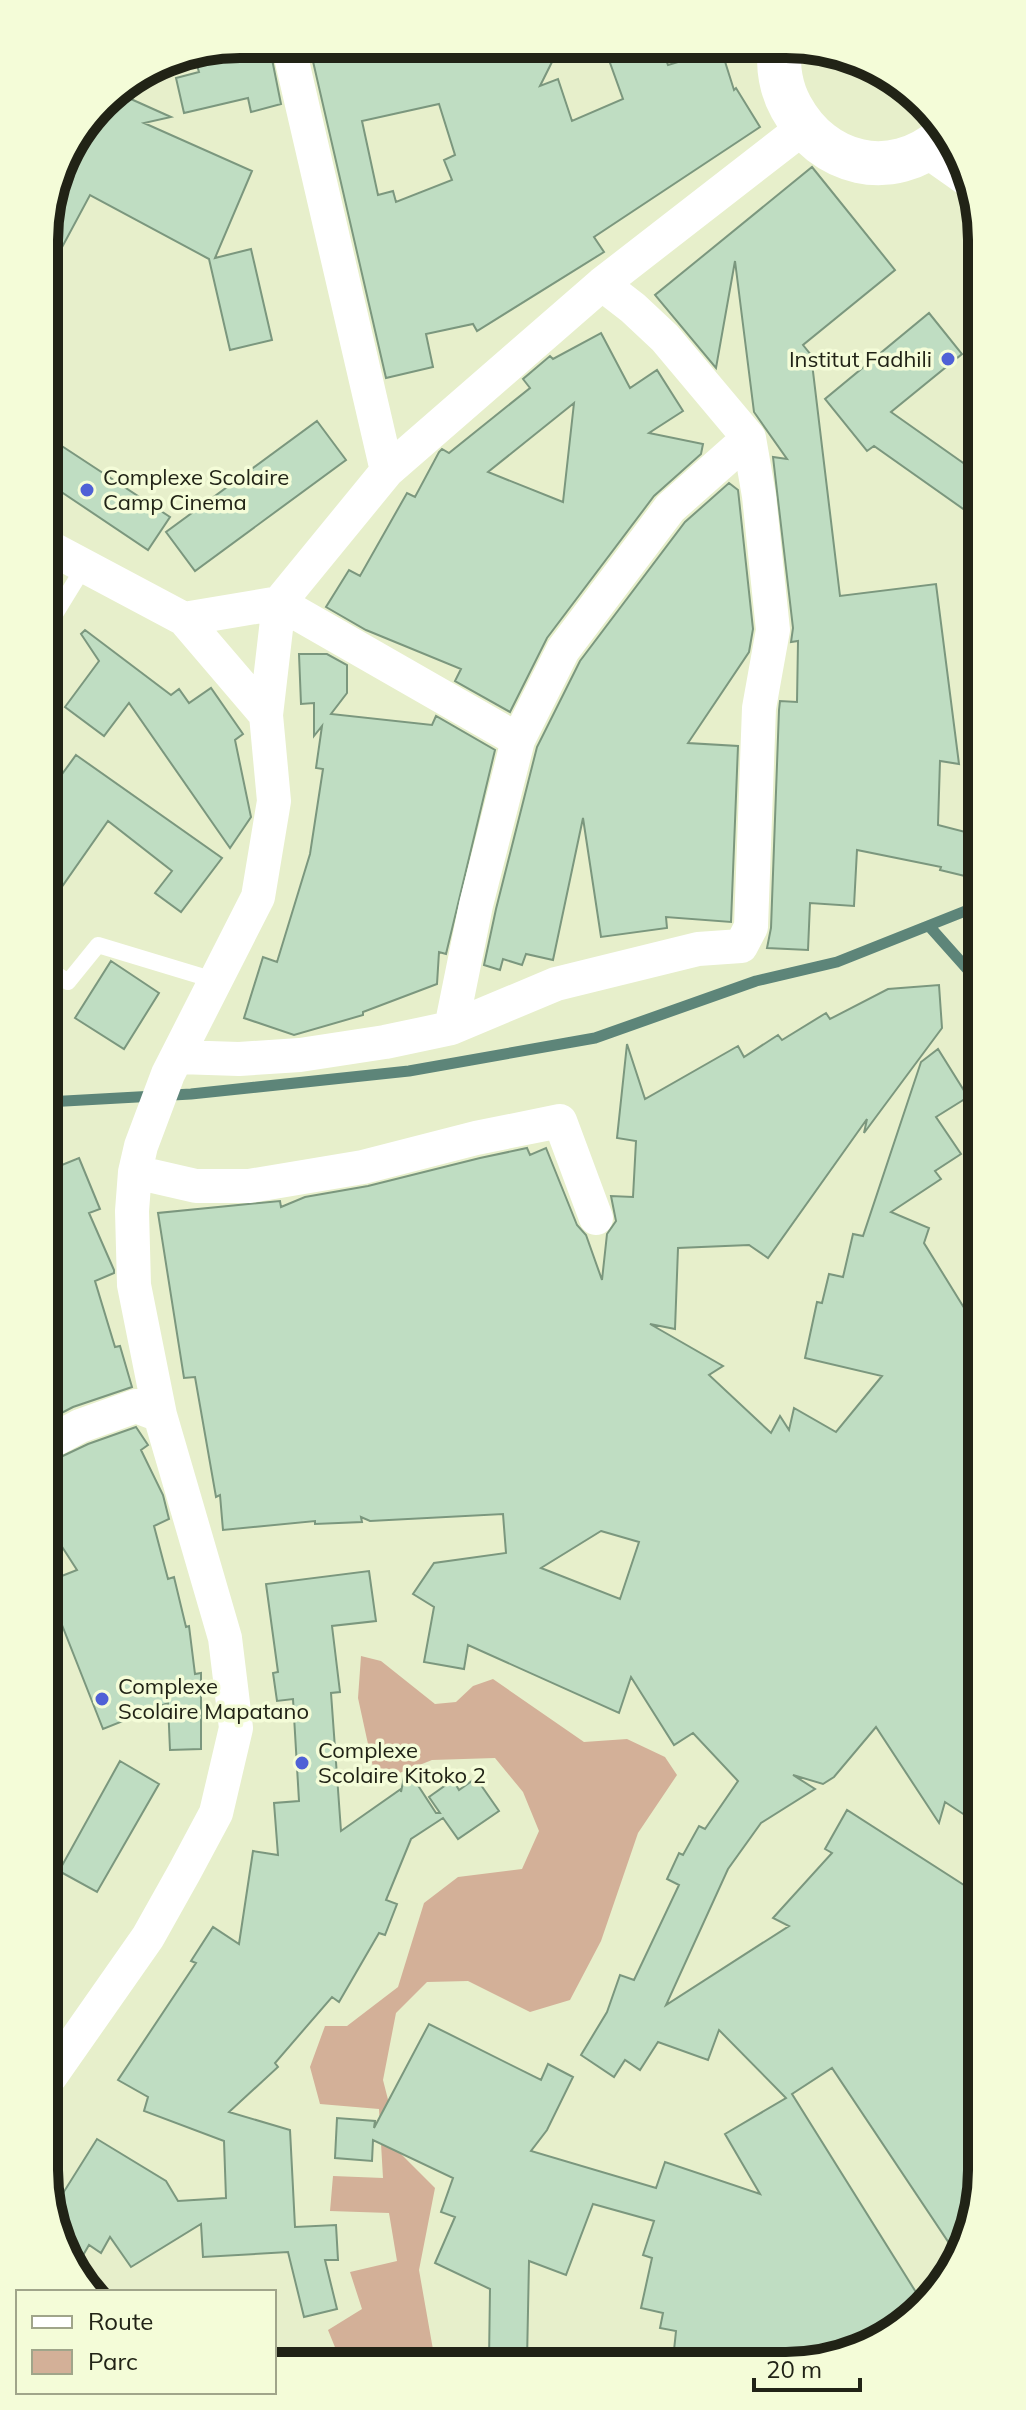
<svg xmlns="http://www.w3.org/2000/svg" width="1026" height="2410" viewBox="0 0 1026 2410" font-family="Mulish,sans-serif">
<rect width="100%" height="100%" fill="#e7efcb"/>
<path fill="#d3b098" d="M361,1656l20,5 54,43 21,-2 17,-16 20,-7 91,63 43,-3 38,18 12,18 -39,58 -37,108 -31,59 -40,12 -62,-31 -41,1 -31,31 -13,67 11,43 -4,20 45,45 -16,82 16,91 -94,1 -13,-32 34,-21 -12,-37 47,-11 -8,-48 -59,-2 3,-35 50,2 -4,-69 -59,-5 -10,-37 15,-41h22l51,-39 26,-84 34,-26 64,-8 17,-38 -16,-39 -28,-34 -63,2 -40,16 -19,-9 -15,-69z"/>
<g fill="none" stroke-linecap="round" stroke-linejoin="round">
<path stroke="#5d8579" stroke-width="11" d="M929,926l49,55
M47,1102l144,-8 218,-23 186,-33 161,-57 81,-19 141,-56"/>
</g>
<path fill="#bfddc2" stroke="#7b977e" stroke-width="2" fill-rule="evenodd" d="M240,44h29l12,60 -30,8 -3,-14 -64,15 -8,-35 23,-6 -6,-19z
M309,44l251,2 -20,40 18,-7 14,42 51,-22 -14,-39 35,-13h17l7,18 53,-16 13,41 2,-2 24,39 -166,110 10,15 -127,79 -4,-7 -47,10 7,33 -47,11zM439,104l16,51 -11,5 8,20 -56,22 -3,-11 -15,4 -16,-74z
M113,91l58,26 -27,6 108,48 -37,87 36,-9 21,91 -42,10 -21,-91 -119,-64 -45,84 -1,-52 14,-52 19,-36 -2,1z
M812,167l83,103 -92,75 8,10 29,241 96,-12 23,180 -19,-3 -2,64 39,10v7l-8,35 -29,-7 1,-3 -84,-17 -3,56 -44,-3 -2,47 -41,-2 4,-20 8,-218 1,-9 17,1 1,-61 -7,1 2,-14 -20,-171 14,2 -33,-47 -19,-151 -19,107 -61,-73z
M929,313l33,41 -71,58 85,60v46l-102,-72 -7,5 -42,-52z
M601,333l29,55 27,-18 26,41 -34,22 54,11 -2,10 -47,42 -107,142 -37,74 -55,-31 6,-12 -95,-39 -40,-23 23,-37 11,6 47,-83 8,4 24,-45 3,-3 7,4 81,-65 -7,-9 27,-23 3,3zM574,403l-11,99 -75,-30z
M317,421l29,39 -151,111 -29,-39z
M45,435l125,82 -22,33 -103,-69z
M729,483l9,7 1,9 14,130 -4,23 -61,91 50,3 -7,176 -65,-5 1,11 -66,9 -18,-119 -30,142 -27,-6 -4,11 -19,-6 -3,11 -16,-5 12,-56 41,-162 43,-86 105,-139z
M85,630l86,65 8,-6 10,14 22,-15 32,46 -8,6 16,77 -21,31 -101,-145 -25,33 -39,-29 34,-46 -18,-27z
M299,654h28l20,11v28l-16,21 101,11 4,-9 59,34 -49,204 -7,-2 -2,32 -74,28v3l-69,20 -50,-17 19,-61 14,5 33,-108 13,-85 -7,-1 6,-42 -8,10v-33l-13,1z
M76,755l146,103 -41,54 -26,-19 17,-22 -64,-50 -61,87 -1,-112z
M111,961l48,32 -35,56 -49,-31z
M939,985l3,43 -78,105 3,-14 -99,139 -19,-13 -71,3 -3,81 -25,-5 73,42 -14,9 62,58 9,-17 9,14 5,-22 42,24 46,-56 -77,-18 12,-56 5,1 7,-29 14,3 10,-43 10,2 58,-174 17,-13 30,48 -32,20 25,37 -26,17 6,8 -50,33 38,16 -5,15 55,89 1,493 -35,-23 -6,21 -63,-96 -42,50 -11,7 -30,-9 22,14 -54,34 -33,46 -62,136 123,-79 -16,-8 59,-65 -7,-4 22,-39 134,86 1,286 -27,70 -123,-184 -40,26 132,211 -30,28 -58,26 -163,1 3,-29 -16,-3 3,-15 -22,-5 11,-50 -9,-3 11,-34 -61,-17 -27,71 -37,-14 -2,100h-38l1,-72 -55,-26 20,-46 -14,-5 12,-34 -80,-38 -1,21 -37,-3 2,-40 38,3 -1,7 55,-104 112,56 7,-16 25,13 -26,53 -16,21 125,37 9,-26 95,32 -35,-60 61,-36 -67,-68 -11,30 -50,-18 -18,28 -15,-10 -11,17 -33,-22 26,-43 13,-37 14,5 45,-95 -12,-6 12,-26 4,2 16,-29 6,3 33,-48 -45,-48 -19,12 -43,-68 -12,36 -151,-68 -4,24 -40,-7 10,-55 -21,-13 21,-31 72,-10 -3,-39 -133,7 -9,-4 1,5 -47,2v-3l-92,9 -3,-35 -4,2 -21,-120 -11,1 -26,-165 122,-12 1,6 24,-10 63,-11 112,-28 47,-10 3,7 16,-7 31,77 9,10 16,45 5,-46 9,-13 -5,-25 22,1 3,-56 -19,-3 10,-94 18,55 93,-53 6,11 34,-22 4,5 44,-27 4,6 58,-30zM601,1531l38,11 -19,57 -79,-31z
M79,1158l21,51 -11,4 25,57v3l-19,8 20,66 5,-1 12,41 -59,20 -25,13 -1,-249z
M136,1427l12,18 -7,5 22,45 6,24 -15,7 14,53 6,-2 12,50 3,-1 6,48 6,-1v76l-31,1 -2,-47 -65,26 -54,-137v-11l28,-11 -29,-45v-62l40,-19z
M369,1571l7,50 -44,5 8,66 -9,1 10,138 60,-42v3l5,-25 30,46h4l-11,-16 24,-17 6,10 17,-12 23,33 -41,28 -15,-21 -32,21 -25,61 11,4 -12,31 -6,-2 -40,69 -7,-5 -57,66 3,4 -49,45 61,18 5,97 41,-2 2,35h-13l12,49 -33,8 -16,-65 -85,5 -2,-33 -70,43 -21,-30 -9,16 -12,-8 -11,19 -27,-44 -1,-28 10,6 37,-59 69,42 12,20 48,-3 -2,-57 -80,-30 4,-14 -30,-17 78,-117 -5,-2 22,-34 26,17 14,-93 25,4 -4,-52 25,-2 -6,-102 -16,2 -4,-28 5,-1 -12,-88z
M120,1761l39,23 -62,108 -38,-21z"/>
<g fill="none" stroke-linecap="round" stroke-linejoin="round">
<path stroke="#fff" stroke-width="16" d="M46,629l38,-62
M47,968l21,14 30,-37 119,36"/>
<path stroke="#fff" stroke-width="34" d="M288,44l99,427
M927,151l44,31
M45,545l139,74 82,96
M184,619l95,-16 239,137
M451,1028l25,-123 42,-165 45,-90 107,-142 79,-70
M178,1057l61,2 61,-4 85,-13 66,-14 105,-44 142,-35 43,-3 10,-19 8,-219 14,-78 -14,-134 -10,-58 -84,-100 -32,-30 -31,-24
M135,1172l61,14h53l114,-19 113,-29 84,-17 36,97
M48,1443l32,-17 56,-20 24,9
M50,2077l98,-140 37,-66 31,-58 20,-85 -11,-90 -65,-223 -26,-130 -2,-74 3,-39 6,-26 27,-72 90,-177 16,-96 -8,-86 13,-112 108,-132 215,-187 201,-156"/>
<path stroke="#fff" stroke-width="44" d="M781,47c-5,19 1,44 10,60 32,59 100,75 152,31"/>
</g>
<g fill="#4f61d6" stroke="#f4fcd8" stroke-width="3">
<circle cx="948" cy="359" r="8"/>
<circle cx="87" cy="490" r="8"/>
<circle cx="102" cy="1699" r="8"/>
<circle cx="302" cy="1763" r="8"/>
</g>
<g text-anchor="middle" dominant-baseline="central" stroke-width="7" stroke-linejoin="round" paint-order="stroke">
<g font-size="22" fill="#212316" stroke="#f4fcd8" text-anchor="start">
<text x="932" y="359" text-anchor="end">Institut Fadhili</text>
<text x="103" y="477">Complexe Scolaire<tspan x="103" dy="25">Camp Cinema</tspan></text>
<text x="118" y="1686">Complexe<tspan x="118" dy="25">Scolaire Mapatano</tspan></text>
<text x="318" y="1750">Complexe<tspan x="318" dy="25">Scolaire Kitoko 2</tspan></text>
</g>
</g>
<path d="M0 0H1026V2410H0ZM240 58H786A182 182 0 0 1 968 240V2170A182 182 0 0 1 786 2352H240A182 182 0 0 1 58 2170V240A182 182 0 0 1 240 58Z" fill="#f4fcd8" fill-rule="evenodd"/>
<path fill="none" stroke="#212316" stroke-width="10" d="M240 58H786A182 182 0 0 1 968 240V2170A182 182 0 0 1 786 2352H240A182 182 0 0 1 58 2170V240A182 182 0 0 1 240 58Z"/>
<rect x="16" y="2290" width="260" height="104" fill="#f4fcd8" stroke="#a0a58a" stroke-width="2"/>
<rect x="32" y="2316" width="40" height="12" fill="#ffffff" stroke="#a0a58a" stroke-width="2"/>
<text x="88" y="2330" font-size="24" fill="#212316">Route</text>
<rect x="32" y="2350" width="40" height="24" fill="#d3b098" stroke="#a0a58a" stroke-width="2"/>
<text x="88" y="2370" font-size="24" fill="#212316">Parc</text>
<path d="M754 2378v12h106v-12" fill="none" stroke="#212316" stroke-width="4"/>
<text x="766" y="2378" font-size="24" fill="#212316" stroke="#f4fcd8" stroke-width="6" paint-order="stroke">20 m</text>
</svg>
